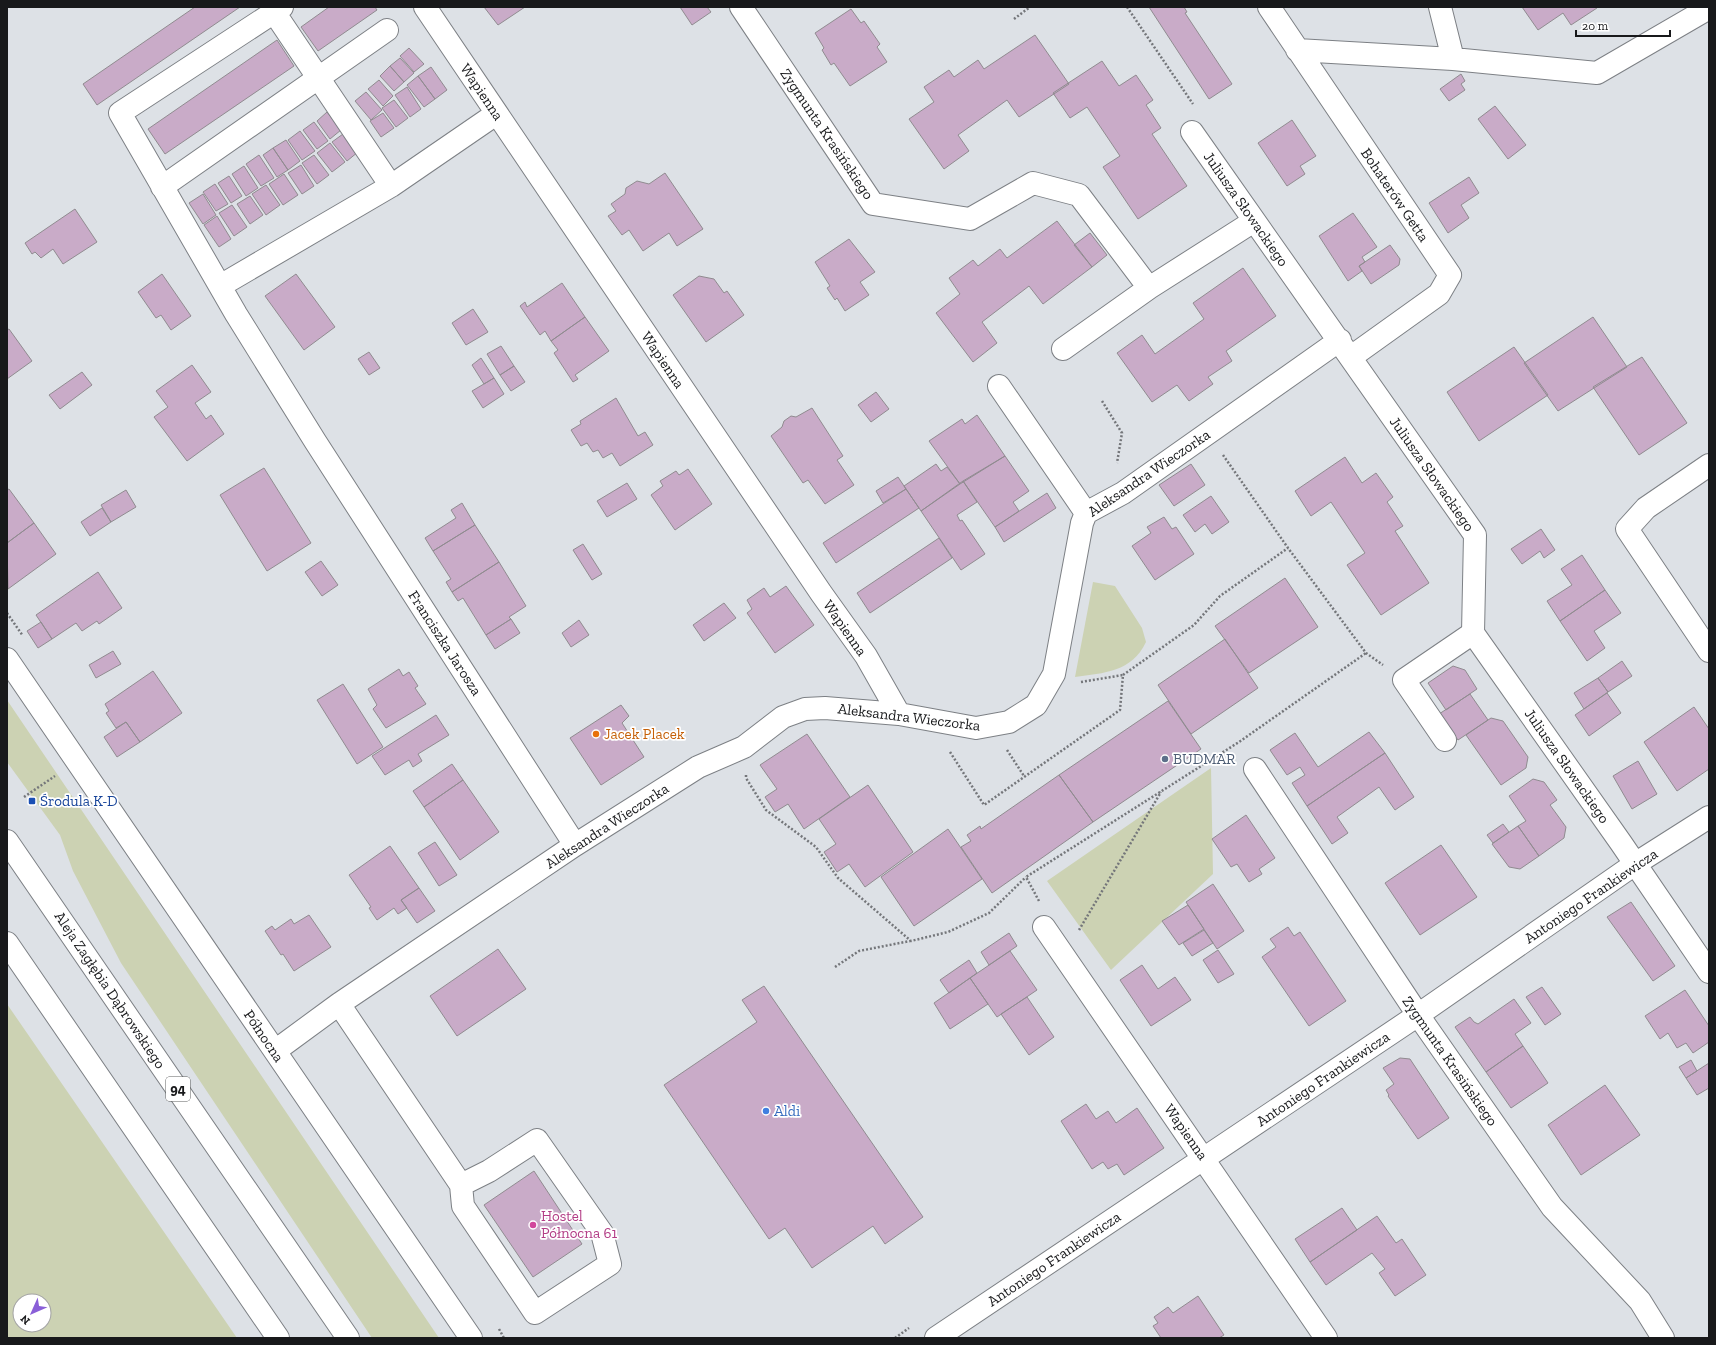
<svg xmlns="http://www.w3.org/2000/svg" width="1716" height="1345" viewBox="0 0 1716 1345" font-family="'Zilla Slab',serif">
<rect width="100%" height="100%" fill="#dde1e6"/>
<path fill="#ccd2b3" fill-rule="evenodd" d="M1093,582l22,4 27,42 4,14c-14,30 -42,31 -71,35z
M7,700l432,638h-67l-251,-375 -48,-92 -13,-36 -53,-73z
M1211,768l2,106 -102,96 -64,-89z
M7,1004l230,334h-230zM20,1301h24v24h-24z"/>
<path fill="#c9abc8" stroke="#908b90" d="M195,7h45l-143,98 -14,-21z
M329,7h46l2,3 -59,41 -17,-24z
M484,7h41l-27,18z
M680,7h27l4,5 -19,13z
M1149,7h35l3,5 -2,1 47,71 -23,15z
M1522,7h74l1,1 -26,17 -8,-12 -25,17z
M851,9l10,14 3,-2 16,23 -3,3 10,15 -37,24 -16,-23 -3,2 -9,-15 2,-2 -9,-15z
M1035,35l34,49 -50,33 -12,-17 -49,35 11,16 -25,18 -35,-50 25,-17 -10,-15 25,-17 5,7 24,-17 6,9z
M277,40l17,26 -129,88 -17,-25z
M409,48l15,16 -10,8 -14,-16z
M400,58l14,15 -10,9 -14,-16z
M1102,61l17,25 17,-11 17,25 -7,5 15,23 -9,6 35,52 -49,33 -35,-52 17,-11 -33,-49 -17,11 -17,-25z
M390,66l14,16 -10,9 -14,-15z
M431,67l16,23 -12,9 -17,-23z
M1461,74l4,7 -4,3 4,6 -16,11 -9,-12z
M418,76l17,23 -11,8 -17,-22z
M379,80l14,16 -10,10 -15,-17z
M407,87l14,22 -11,8 -15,-22z
M366,92l16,18 -11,10 -16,-19z
M394,100l14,18 -12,9 -14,-19z
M1495,106l31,39 -18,14 -30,-40z
M327,112l14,18 -11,9 -13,-18z
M383,113l11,15 -13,9 -11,-16z
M1292,120l24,36 -16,10 5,8 -18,12 -29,-43z
M314,122l14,19 -11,8 -14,-19z
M300,131l15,20 -13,9 -14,-20z
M343,134l15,18 -11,9 -15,-19z
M286,140l14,21 -12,9 -15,-22z
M330,143l15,19 -13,10 -15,-19z
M273,148l15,22 -11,7 -14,-22z
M259,155l15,23 -13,8 -15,-22z
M314,155l15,20 -12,9 -15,-21z
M301,165l13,21 -12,8 -14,-21z
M244,166l14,22 -12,8 -14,-22z
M665,173l38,56 -26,17 -8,-13 -26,18 -14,-21 -7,5 -14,-19 8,-5 -5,-7 14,-10 1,-6 11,-7 12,3z
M284,174l14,21 -15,10 -14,-21z
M229,176l13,20 -11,7 -13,-20z
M1469,177l10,16 -18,12 8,13 -21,15 -19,-30z
M215,184l13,20 -12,7 -13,-19z
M266,185l14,20 -14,10 -14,-21z
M203,194l13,21 -13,9 -14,-21z
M250,196l13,19 -13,9 -13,-20z
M232,205l15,22 -13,9 -15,-23z
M75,209l22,33 -34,22 -10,-15 -12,9 -6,-6 -3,2 -7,-11z
M1353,213l24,34 -15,10 3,5 -6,4 3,5 -14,10 -29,-45z
M217,216l14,23 -12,8 -15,-22z
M1057,221l35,46 -49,37 -14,-18 -47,36 15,21 -24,19 -37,-49 24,-19 -11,-16 24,-18 5,6 22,-17 7,9z
M1090,233l17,22 -15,12 -18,-22z
M849,239l26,33 -15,10 9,13 -24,16 -8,-13 -2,2 -8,-12 3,-2 -15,-24z
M1390,245l10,14 -1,6 -28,19 -12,-18z
M1243,268l33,48 -50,35 6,10 -24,16 5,7 -24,17 -12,-16 -25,17 -35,-49 25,-18 13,19 49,-35 -11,-16z
M162,274l29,42 -20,14 -10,-15 -5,3 -18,-26z
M296,274l39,53 -31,23 -39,-54z
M699,276l15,3 10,14 3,-2 17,24 -38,27 -33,-47z
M562,283l23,34 -34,24 -6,-10 -5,4 -20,-29 5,-4 2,5z
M473,309l15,23 -22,13 -14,-22z
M585,317l24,34 -34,24 3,4 -5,3 -19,-29 4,-3 -7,-9z
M1593,317l34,50 -69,44 -34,-48z
M9,329l23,32 -25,18v-49z
M501,346l13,20 -14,9 -13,-21z
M1514,347l34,48 -69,46 -32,-49z
M369,352l11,16 -11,7 -11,-16z
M1642,357l45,66 -48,32 -46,-68z
M481,358l13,20 -10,6 -12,-19z
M192,365l19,27 -16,11 11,16 5,-4 13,19 -37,27 -33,-44 14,-10 -12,-16z
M514,366l11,16 -14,9 -11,-16z
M82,372l10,13 -32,24 -11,-14z
M494,378l10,16 -21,14 -11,-17z
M876,392l13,17 -18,13 -13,-17z
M616,398l22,38 7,-4 8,13 -33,21 -8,-13 -9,5 -5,-8 -5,2 -6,-9 -6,3 -10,-16 10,-6 -1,-3z
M812,408l31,48 -6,4 17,25 -29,19 -17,-24 -5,3 -32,-47 11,-9 2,-6 7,-5 5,1z
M977,415l28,41 -45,28 -31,-43 33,-22 3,5z
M1005,456l24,35 -16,11 6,9 -24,16 -32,-46z
M1345,457l17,26 14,-10 17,24 -6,5 16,24 -8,5 34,52 -48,32 -34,-50 18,-12 -34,-51 -20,14 -16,-25z
M936,464l5,7 6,-4 13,17 -39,27 -17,-25z
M1191,464l14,21 -31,21 -15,-21z
M264,468l47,75 -44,28 -47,-76z
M688,469l24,35 -37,26 -24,-35 12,-9 -3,-5 16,-10 3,4z
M898,477l8,12 -23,14 -7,-12z
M963,481l14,21 -20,13 3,6 2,-1 23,34 -24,16 -40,-59z
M627,483l10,16 -30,18 -10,-16z
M9,489l25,34 -27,20v-53z
M906,489l13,19 -83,55 -13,-20z
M126,490l10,17 -25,15 -10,-17z
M1047,493l9,15 -52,34 -9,-15z
M1211,496l18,26 -17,12 -7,-10 -10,8 -12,-17z
M462,503l13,22 -42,26 -8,-13 31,-20 -5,-8z
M102,508l9,14 -21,14 -9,-14z
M1164,517l8,12 4,-2 18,27 -39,26 -23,-34 19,-13 -4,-6z
M34,523l22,31 -48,35 -1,-46z
M475,525l24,37 -47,30 -6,-10 5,-3 -18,-28z
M1541,529l14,21 -11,8 -4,-7 -18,13 -11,-15z
M939,538l13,20 -82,55 -13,-20z
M583,544l19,30 -10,6 -19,-30z
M1582,555l23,35 -45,31 -13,-20 25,-16 -11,-16z
M321,561l17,24 -16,11 -17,-24z
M499,562l27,44 -17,11 2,2 -25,16 -23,-37 -5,3 -6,-9z
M98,572l24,36 -23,16 -2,-3 -15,10 -6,-8 -24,16 -16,-24z
M1285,578l33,49 -69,46 -34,-47z
M786,586l28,39 -39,28 -28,-40 5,-4 -5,-9 17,-12 6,9z
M1605,590l16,23 -27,18 11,17 -18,13 -27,-40z
M724,603l12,15 -32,23 -11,-16z
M511,619l9,14 -25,16 -9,-14z
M579,620l10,15 -18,12 -9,-14z
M41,622l11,17 -14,9 -11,-17z
M1225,639l33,49 -67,46 -33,-49z
M113,651l8,13 -25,14 -7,-13z
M1622,661l10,15 -24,16 -10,-14z
M1453,666l12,4 12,19 -31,21 -18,-27z
M399,669l4,7 6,-4 9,14 -3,2 11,16 -40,24 -13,-19 4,-4 -9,-16z
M153,671l29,42 -42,29 -14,-20 -10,6 -10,-15 3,-2 -4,-7z
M1598,678l10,14 -24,17 -10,-16z
M343,684l40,63 -26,17 -40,-64z
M1607,693l14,20 -32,23 -14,-21z
M1470,694l18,26 -30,20 -19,-26z
M1168,701l33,48 -108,73 -34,-47z
M621,705l8,11 -7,7 22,34 -43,28 -31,-47z
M1694,707l15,22v40l-32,22 -33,-49z
M436,715l13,20 -31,19 4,7 -9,6 -4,-7 -24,15 -13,-19z
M1491,718l12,3 25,36 -2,11 -25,17 -35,-50z
M126,722l14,20 -23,15 -13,-20z
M1369,732l16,21 -78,53 -15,-23 13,-8 -5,-8 -13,8 -17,-25 25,-17 23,34z
M807,734l43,63 -46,32 -16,-25 -13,8 -10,-15 12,-8 -17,-24z
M1385,753l29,44 -19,13 -16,-23 -42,30 11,16 -16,11 -25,-38z
M1638,761l19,33 -25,15 -19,-33z
M452,764l11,16 -39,27 -11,-16z
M1059,775l34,47 -101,71 -31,-46 10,-6 -4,-6 13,-9 1,3z
M1533,779l11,3 13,18 -7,5 16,22 -2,11 -25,18 -21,-30 8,-5 -17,-25z
M463,780l36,52 -39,28 -36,-53z
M868,785l45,67 -48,35 -16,-23 -12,8 -13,-20 12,-8 -17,-25z
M1246,815l29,43 -16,11 3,5 -13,8 -12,-18 -6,3 -19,-28z
M1503,824l6,8 -16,11 -6,-8z
M1518,826l21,30 -19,13 -11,-2 -17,-23z
M948,829l34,50 -68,47 -33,-49z
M435,842l22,33 -18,11 -21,-33z
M1441,845l36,52 -57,38 -35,-52z
M390,846l29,42 -18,12 6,8 -9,6 -4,-6 -17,12 -8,-12 2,-1 -22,-32z
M1213,884l31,47 -27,18 -31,-47z
M419,888l16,23 -18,12 -16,-23z
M1631,902l44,64 -22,15 -46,-64z
M1188,905l16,24 -25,16 -17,-24z
M309,915l22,32 -37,24 -11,-17 -2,1 -16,-24 7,-5 3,4 16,-11 3,5z
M1288,927l6,9 6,-4 46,69 -37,25 -47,-69 14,-10 -6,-8z
M1204,930l9,13 -21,13 -9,-13z
M1009,933l8,13 -28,19 -8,-13z
M498,949l28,40 -69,47 -27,-40z
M1218,950l16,24 -16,9 -15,-23z
M1010,951l27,39 -40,27 -27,-39z
M969,960l8,13 -28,20 -9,-13z
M1142,965l16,24 17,-12 16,23 -40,26 -31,-46z
M970,978l18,26 -38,25 -16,-26z
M764,986l159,231 -38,27 -12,-18 -61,42 -27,-40 -16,11 -105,-154 93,-63 -15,-22z
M1542,987l19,27 -16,11 -19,-28z
M1685,990l24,36v16l-16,11 -7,-10 -9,5 -9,-15 -8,6 -15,-23z
M1027,997l27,40 -25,18 -28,-41z
M1514,999l17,24 -16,11 8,12 -37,26 -31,-45 15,-10 4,5 4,2z
M1523,1046l25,37 -37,25 -25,-36z
M1400,1058l10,1 39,59 -31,21 -30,-43 1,-1 -3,-5 8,-6 -11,-16z
M1691,1060l6,11 -11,7 -7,-11z
M1709,1063v25l-12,7 -11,-17z
M1605,1085l35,50 -59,40 -33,-50z
M1086,1104l10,15 12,-8 8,12 21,-15 27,40 -40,27 -7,-11 -9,5 -5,-7 -11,7 -31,-48z
M534,1171l48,73 -49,33 -49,-72z
M1342,1208l15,22 -47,32 -15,-23z
M1377,1216l19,27 6,-4 24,36 -31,21 -16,-23 6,-4 -13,-16 -46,32 -16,-23z
M1198,1296l26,39 -5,3h-58l-8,-12 5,-3 -4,-6 14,-10 5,6z"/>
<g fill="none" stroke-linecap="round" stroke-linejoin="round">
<defs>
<path id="minor" d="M282,7l-162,106 116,201 79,127 260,404
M425,7l396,586 45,63 33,58
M741,7l132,197 97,15 63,-36 46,12 70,93
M1269,7l181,268 -11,19 -88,63
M1440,7l13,52
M274,12l117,174
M1297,50l156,9 144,14 112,-65
M1192,132l283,403 -2,98 148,210 88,129
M162,187l225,-157
M220,286l171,-100 105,-72
M1063,349l86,-61 105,-67
M999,386l87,127
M1709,465l-63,43 -19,21 82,122
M7,659l464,679
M1445,740l-41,-60 69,-47
M1255,769l163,246 134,192 88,94 23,37
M1044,927l282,411
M339,1004l122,181 28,-14 48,-31 65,93 8,31 -75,49 -72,-107 -2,-21
M275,1051l64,-47 236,-159 123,-78 46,-20 39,-30 22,-8 20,-1 74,6 77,14 33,-6 27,-17 18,-31 28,-151 4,-10 37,-20 217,-153
M936,1338l482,-323 217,-151 74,-47"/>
<path id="major" d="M7,841l341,497
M7,943l271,395"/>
</defs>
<use href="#minor" stroke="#7d8085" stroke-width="24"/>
<use href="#major" stroke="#7d8085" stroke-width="24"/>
<path stroke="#74767a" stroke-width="2.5" stroke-dasharray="2 2" stroke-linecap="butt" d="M1127,7l66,97
M1014,19l16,-12
M1102,401l20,32 -5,30
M1223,455l65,93 78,105 17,12
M7,613l16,23
M1081,682l42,-7
M1007,750l17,26
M950,752l34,53 136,-95 3,-35 71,-50 26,-29 68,-48
M746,775v3l20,32 50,37 22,31 73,63 37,-9 41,-19 37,-36
M24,797l31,-21
M1039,901l-13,-24 213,-135 127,-89
M1079,930l82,-138
M835,967l24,-16 51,-10
M499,1329l5,9
M895,1338l14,-10"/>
<use href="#minor" stroke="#fff" stroke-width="22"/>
<use href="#major" stroke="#fff" stroke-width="22"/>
</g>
<circle fill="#e8710a" stroke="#fff" stroke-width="1.5" cx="596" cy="734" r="4"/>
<circle fill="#5c6f8a" stroke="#fff" stroke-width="1.5" cx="1165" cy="759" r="4"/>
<rect fill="#1a4fb4" stroke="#fff" stroke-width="1.5" x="28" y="797" width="8" height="8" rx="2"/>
<circle fill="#3f7fe0" stroke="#fff" stroke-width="1.5" cx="766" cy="1111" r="4"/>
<circle fill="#d1479c" stroke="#fff" stroke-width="1.5" cx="533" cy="1225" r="4"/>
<g text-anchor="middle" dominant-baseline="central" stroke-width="3.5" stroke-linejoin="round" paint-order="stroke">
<rect fill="#fff" stroke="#5d5e5f" stroke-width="1" x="166" y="1077" width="24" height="24" rx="3"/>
<g font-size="14" font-weight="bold" fill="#18191b">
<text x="178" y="1089">94</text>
</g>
<g font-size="15" fill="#18191b" stroke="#fff">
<text transform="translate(482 92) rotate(56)">Wapienna</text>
<text transform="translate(827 134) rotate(56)">Zygmunta Krasińskiego</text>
<text transform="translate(1395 195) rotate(56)">Bohaterów Getta</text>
<text transform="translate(1246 209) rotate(55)">Juliusza Słowackiego</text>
<text transform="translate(663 360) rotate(56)">Wapienna</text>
<text transform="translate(1149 473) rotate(-34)">Aleksandra Wieczorka</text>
<text transform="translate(1432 474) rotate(55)">Juliusza Słowackiego</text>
<text transform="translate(845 628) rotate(55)">Wapienna</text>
<text transform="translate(445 643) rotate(57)">Franciszka Jarosza</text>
<text transform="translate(909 717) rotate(7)">Aleksandra Wieczorka</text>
<text transform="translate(1567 766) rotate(55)">Juliusza Słowackiego</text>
<text transform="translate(607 826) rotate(-33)">Aleksandra Wieczorka</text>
<text transform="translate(1591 896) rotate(-34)">Antoniego Frankiewicza</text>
<text transform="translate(110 990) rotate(56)">Aleja Zagłębia Dąbrowskiego</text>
<text transform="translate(264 1036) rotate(56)">Północna</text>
<text transform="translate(1450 1061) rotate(55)">Zygmunta Krasińskiego</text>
<text transform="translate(1323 1079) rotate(-34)">Antoniego Frankiewicza</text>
<text transform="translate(1186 1132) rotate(55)">Wapienna</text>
<text transform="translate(1054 1259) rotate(-34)">Antoniego Frankiewicza</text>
</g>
<g font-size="15" fill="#c56008" stroke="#fff" text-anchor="start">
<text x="604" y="734">Jacek Placek</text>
</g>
<g font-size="15" fill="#4e5e75" stroke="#fff" text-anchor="start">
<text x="1173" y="759">BUDMAR</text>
</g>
<g font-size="15" fill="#164399" stroke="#fff" text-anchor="start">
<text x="40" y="801">Środula K-D</text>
</g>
<g font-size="15" fill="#366cbe" stroke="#fff" text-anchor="start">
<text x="774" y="1111">Aldi</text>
</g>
<g font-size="15" fill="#b23c85" stroke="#fff" text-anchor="start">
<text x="541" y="1216">Hostel<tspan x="541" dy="17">Północna 61</tspan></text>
</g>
</g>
<rect width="1716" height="1345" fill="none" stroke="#18191b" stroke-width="16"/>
<g transform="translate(32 1313) rotate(225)"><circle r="19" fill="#ffffff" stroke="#a3a3a4"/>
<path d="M0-3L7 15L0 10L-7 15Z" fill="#8a5fd8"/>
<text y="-6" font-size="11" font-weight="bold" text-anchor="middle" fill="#18191b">N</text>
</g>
<path d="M1576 30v6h94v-6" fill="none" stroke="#18191b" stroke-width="2"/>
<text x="1582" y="30" font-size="12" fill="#18191b" stroke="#ffffff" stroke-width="3" paint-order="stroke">20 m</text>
</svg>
